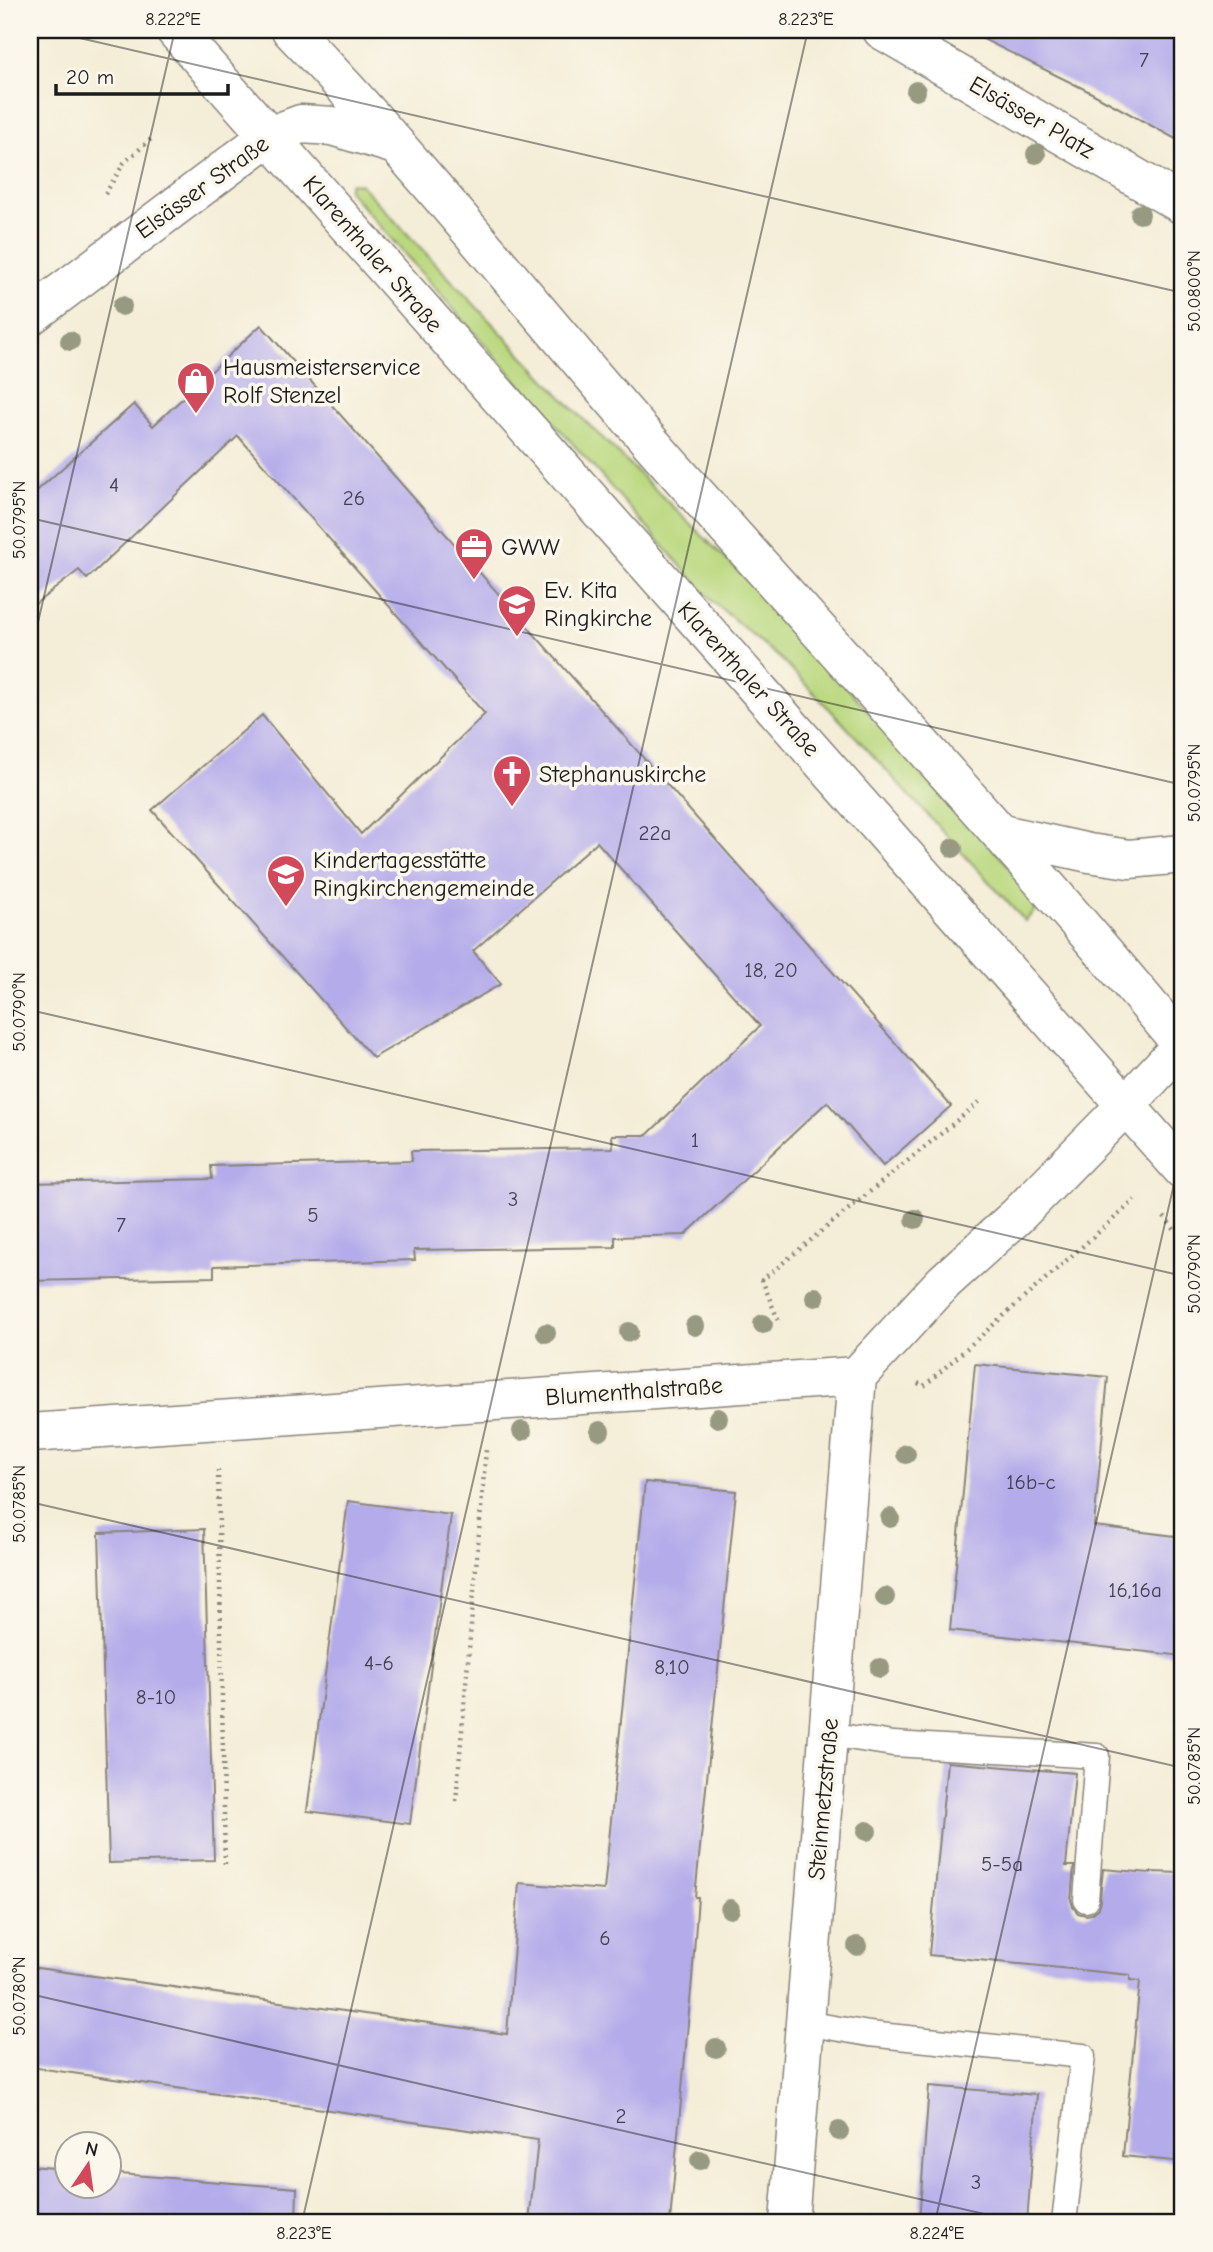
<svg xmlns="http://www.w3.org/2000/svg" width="1213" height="2252" viewBox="0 0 1213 2252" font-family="'Comic Neue',sans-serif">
<rect width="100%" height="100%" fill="#fbf7ec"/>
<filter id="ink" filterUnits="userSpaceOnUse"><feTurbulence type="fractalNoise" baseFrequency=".0143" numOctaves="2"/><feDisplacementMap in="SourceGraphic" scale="14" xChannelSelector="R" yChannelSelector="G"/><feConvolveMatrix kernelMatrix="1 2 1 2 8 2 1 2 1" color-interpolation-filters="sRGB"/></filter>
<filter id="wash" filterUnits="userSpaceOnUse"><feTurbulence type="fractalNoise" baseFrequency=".00686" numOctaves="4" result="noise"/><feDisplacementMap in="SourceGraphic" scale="28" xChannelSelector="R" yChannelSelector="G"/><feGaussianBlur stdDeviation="1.57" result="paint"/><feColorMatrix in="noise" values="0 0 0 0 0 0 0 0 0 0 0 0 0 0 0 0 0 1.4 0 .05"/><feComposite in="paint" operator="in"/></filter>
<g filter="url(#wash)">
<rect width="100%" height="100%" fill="#f4edd7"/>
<path fill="#bad87e" stroke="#6b7a4d" stroke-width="2" d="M350,183l10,1 220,232 190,186 272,301 -17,18 -183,-199 -60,-62 -70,-59 -364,-411z"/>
<g id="blocks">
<path fill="#b4abea" d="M965,30h218v113l-95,-52z
M261,325l690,781 -68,60 -56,-64 -142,133 -70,2v10l-201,3 1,10 -201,6v11l-184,4v-98l182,-4 -1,-13 201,-5 -1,-10 202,-3 -1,-13h35l113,-109 -163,-184 -124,109 28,33 -128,74 -221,-248 110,-95 99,119 124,-120 -247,-278 -151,143 -8,-9 -49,38v-111l104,-93 19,22z
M975,1364l133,13 -14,149 89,11v119l-233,-26z
M645,1482l91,9 -41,406h3l-6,82 -22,243h-141l9,-82 -508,-73v-100l477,67 12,-151 85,7z
M348,1501l103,14 -41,309 -103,-13z
M204,1529l10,331 -105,3 -10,-330z
M947,1762l128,11 -9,93h8l-3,34 2,7 5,6 8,2 6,-1 7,-6 4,-39 47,4v-1l33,1v289l-60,-6 17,-175 -10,-1v-5l-201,-20z
M929,2086l108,9 -10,127h-108z
M30,2166l36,3v17h42v-13l189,15 -1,34h-266z"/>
</g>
</g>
<g filter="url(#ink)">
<use href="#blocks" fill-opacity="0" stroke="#88847a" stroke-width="2"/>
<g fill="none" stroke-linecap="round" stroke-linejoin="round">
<defs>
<path id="lane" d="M828,1734l65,10 204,12 -11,144
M805,2023l64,11 214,22 -18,158"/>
<path id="street" d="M882,30l301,175
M30,316l239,-180 32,-12 31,2 64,19
M30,1433l827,-57 87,-94 73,-66 109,-111
M789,2222l68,-846"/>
<path id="secondary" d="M175,30l1008,1140
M291,30c132,137 249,288 375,430 173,195 351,386 517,586
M1002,834l87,19 40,6 54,-5
M1126,1105l57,-61"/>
</defs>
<use href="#lane" stroke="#88847a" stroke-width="27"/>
<use href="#street" stroke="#88847a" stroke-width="41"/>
<use href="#secondary" stroke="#88847a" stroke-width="41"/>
<path stroke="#88847a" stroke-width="4.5" stroke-dasharray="2 5" stroke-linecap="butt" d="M105,194l19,-31 27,-24
M1164,1217l19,23
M778,1320l-16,-40 220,-180
M918,1383l6,3 211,-186
M218,1470l7,397
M456,1801l30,-351"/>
<use href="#lane" stroke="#fff" stroke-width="24"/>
<use href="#street" stroke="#fff" stroke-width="38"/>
<use href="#secondary" stroke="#fff" stroke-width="38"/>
</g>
<g fill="#979980">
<circle cx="916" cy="91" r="10"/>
<circle cx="1036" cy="154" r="10"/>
<circle cx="1140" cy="214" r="10"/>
<circle cx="122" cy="306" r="10"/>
<circle cx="70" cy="341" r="10"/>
<circle cx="953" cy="848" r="10"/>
<circle cx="915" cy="1219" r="10"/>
<circle cx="815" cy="1297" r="10"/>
<circle cx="763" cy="1324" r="10"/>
<circle cx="695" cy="1326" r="10"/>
<circle cx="629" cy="1332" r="10"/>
<circle cx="546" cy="1333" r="10"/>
<circle cx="718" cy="1418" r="10"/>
<circle cx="522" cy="1431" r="10"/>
<circle cx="600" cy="1431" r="10"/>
<circle cx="906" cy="1454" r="10"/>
<circle cx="890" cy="1518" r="10"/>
<circle cx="885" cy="1597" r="10"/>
<circle cx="880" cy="1668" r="10"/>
<circle cx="867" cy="1831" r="10"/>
<circle cx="730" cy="1909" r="10"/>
<circle cx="857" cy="1946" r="10"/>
<circle cx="716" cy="2048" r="10"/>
<circle cx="839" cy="2131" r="10"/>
<circle cx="700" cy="2160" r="10"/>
</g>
</g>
<path fill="none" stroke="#1c1c1c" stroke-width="2" stroke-opacity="0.45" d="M45,30l1138,263M30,518l1153,267M30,657l145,-627M30,1010l1153,266M30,1502l1153,266M30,1994l989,228M302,2222l506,-2192M935,2222l248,-1077"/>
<defs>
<symbol id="shop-pin" viewBox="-11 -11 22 30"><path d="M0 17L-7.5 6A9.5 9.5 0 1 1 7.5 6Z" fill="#d1495b" stroke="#fbf7ec"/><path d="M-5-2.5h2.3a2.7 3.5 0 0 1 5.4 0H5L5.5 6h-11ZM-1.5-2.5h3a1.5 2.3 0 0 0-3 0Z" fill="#fff"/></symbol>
<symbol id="office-pin" viewBox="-11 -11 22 30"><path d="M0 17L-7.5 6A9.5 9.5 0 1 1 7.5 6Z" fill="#d1495b" stroke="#fbf7ec"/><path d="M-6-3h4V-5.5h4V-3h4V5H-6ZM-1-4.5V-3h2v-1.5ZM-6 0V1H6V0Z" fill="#fff"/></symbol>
<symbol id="school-pin" viewBox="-11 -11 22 30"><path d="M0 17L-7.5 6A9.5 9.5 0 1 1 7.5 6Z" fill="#d1495b" stroke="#fbf7ec"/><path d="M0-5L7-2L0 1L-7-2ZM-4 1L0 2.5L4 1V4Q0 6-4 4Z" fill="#fff"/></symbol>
<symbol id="church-pin" viewBox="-11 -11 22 30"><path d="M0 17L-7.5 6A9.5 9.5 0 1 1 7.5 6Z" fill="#d1495b" stroke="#fbf7ec"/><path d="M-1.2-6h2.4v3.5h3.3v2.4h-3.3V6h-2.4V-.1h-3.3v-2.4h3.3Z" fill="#fff"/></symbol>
</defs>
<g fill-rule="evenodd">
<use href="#shop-pin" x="174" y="359" width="44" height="60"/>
<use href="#office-pin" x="452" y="525" width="44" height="60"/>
<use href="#school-pin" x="495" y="582" width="44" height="60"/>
<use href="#church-pin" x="490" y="752" width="44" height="60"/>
<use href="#school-pin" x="264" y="852" width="44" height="60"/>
</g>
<g text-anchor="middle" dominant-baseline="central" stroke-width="7" stroke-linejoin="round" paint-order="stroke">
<g font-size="21" fill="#424050">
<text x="1144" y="60">7</text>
<text x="114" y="485">4</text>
<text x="354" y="498">26</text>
<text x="655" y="833">22a</text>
<text x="771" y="970">18, 20</text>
<text x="695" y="1140">1</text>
<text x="513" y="1199">3</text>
<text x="313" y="1215">5</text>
<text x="121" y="1225">7</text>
<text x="1031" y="1482">16b-c</text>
<text x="1135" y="1590">16,16a</text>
<text x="379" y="1663">4-6</text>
<text x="672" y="1667">8,10</text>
<text x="156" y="1697">8-10</text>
<text x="1002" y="1864">5-5a</text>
<text x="605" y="1938">6</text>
<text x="621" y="2116">2</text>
<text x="976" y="2182">3</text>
</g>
<g font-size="24" fill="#1c1c1c" stroke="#fbf7ec">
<text transform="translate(1032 117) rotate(30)">Elsässer Platz</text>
<text transform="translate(202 187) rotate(-36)">Elsässer Straße</text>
<text transform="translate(373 254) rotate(49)">Klarenthaler Straße</text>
<text transform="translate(749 679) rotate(48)">Klarenthaler Straße</text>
<text transform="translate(634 1391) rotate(-4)">Blumenthalstraße</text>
<text transform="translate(823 1799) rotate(-85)">Steinmetzstraße</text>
</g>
<g font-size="24" fill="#1c1c1c" stroke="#fbf7ec" text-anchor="start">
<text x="223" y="367">Hausmeisterservice<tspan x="223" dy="28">Rolf Stenzel</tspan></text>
<text x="501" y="547">GWW</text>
<text x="544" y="590">Ev. Kita<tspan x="544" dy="28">Ringkirche</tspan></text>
<text x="539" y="774">Stephanuskirche</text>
<text x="313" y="860">Kindertagesstätte<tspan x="313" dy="28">Ringkirchengemeinde</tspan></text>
</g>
</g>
<rect width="1213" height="2252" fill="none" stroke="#fbf7ec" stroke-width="77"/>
<g transform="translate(88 2165) rotate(13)"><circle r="33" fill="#fbf7ec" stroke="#a29f99" stroke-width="2"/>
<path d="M0-5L12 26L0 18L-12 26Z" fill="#d1495b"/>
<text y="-10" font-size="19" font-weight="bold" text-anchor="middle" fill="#1c1c1c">N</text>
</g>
<path d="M56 84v10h172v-10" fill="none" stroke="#1c1c1c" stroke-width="3.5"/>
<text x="66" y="84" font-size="21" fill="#1c1c1c" stroke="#fbf7ec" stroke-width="5" paint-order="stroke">20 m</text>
<rect x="38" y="38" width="1136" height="2176" fill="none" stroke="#1c1c1c" stroke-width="2.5"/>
<g font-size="18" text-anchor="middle" fill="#1c1c1c">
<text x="173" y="25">8.222°E</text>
<text x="806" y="25">8.223°E</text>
<text transform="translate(1194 291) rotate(-90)" y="6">50.0800°N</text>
<text transform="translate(19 520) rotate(-90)" y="6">50.0795°N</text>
<text transform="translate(1194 783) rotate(-90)" y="6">50.0795°N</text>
<text transform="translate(19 1012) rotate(-90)" y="6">50.0790°N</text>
<text transform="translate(1194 1274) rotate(-90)" y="6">50.0790°N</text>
<text transform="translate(19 1504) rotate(-90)" y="6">50.0785°N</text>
<text transform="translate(1194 1766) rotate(-90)" y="6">50.0785°N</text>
<text transform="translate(19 1996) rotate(-90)" y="6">50.0780°N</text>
<text x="304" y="2239">8.223°E</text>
<text x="937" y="2239">8.224°E</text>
</g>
</svg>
